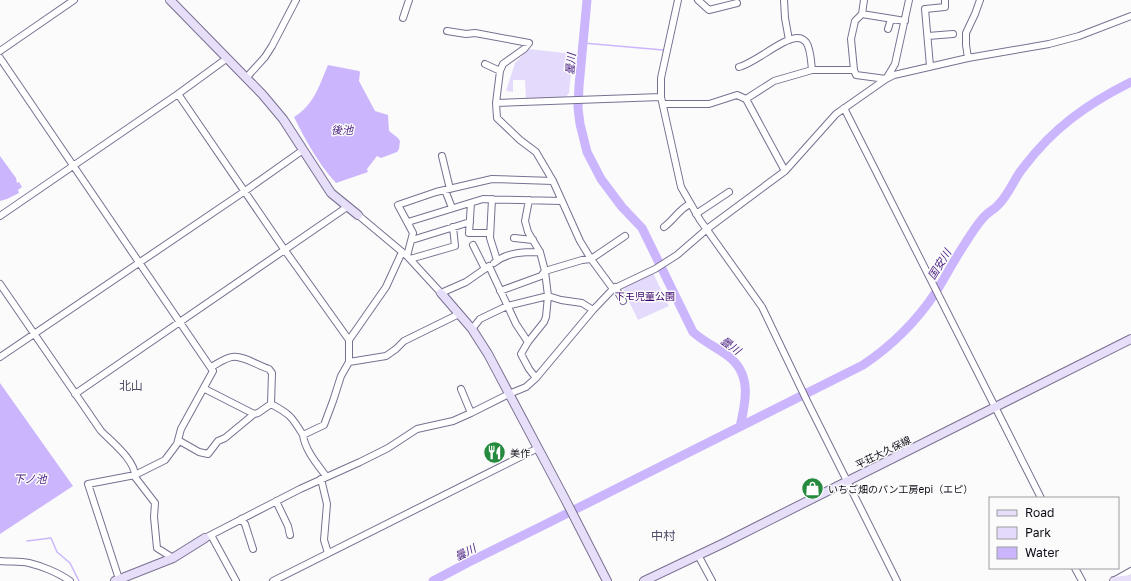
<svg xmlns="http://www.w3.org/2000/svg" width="1131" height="581" viewBox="0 0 1131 581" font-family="'Golos Text','Noto Sans JP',sans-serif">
<rect width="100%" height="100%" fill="#fbfbfb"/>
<path fill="#e4dbfc" d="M529,49l44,5 -4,39 -4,5 -39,2 -1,-20h-12v12l-7,-1 9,-28z
M653,273l16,33 -31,14 -17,-35z"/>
<path fill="#cbb6fd" d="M328,65l31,6 1,1 -1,9 16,30 13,4 1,16 9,7 2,3 -1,8 -2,3 -16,6 -4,-2 -10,13 1,3 -32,11c-18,-20 -30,-42 -42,-66 20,-12 25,-31 34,-52z
M0,156l16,22 1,5 2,-1 3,5 -4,3 1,3 -12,6 -7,2z
M0,383l73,103 -73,48z"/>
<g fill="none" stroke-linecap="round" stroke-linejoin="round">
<path stroke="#cbb6fd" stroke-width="1.5" d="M583,43l80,7
M27,541l24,-3 6,14 13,11 9,18"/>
<path stroke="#cbb6fd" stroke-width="9" d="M587,0l-8,86 -1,22 2,16 7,28 14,27 21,28 20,21 51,104c11,10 23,15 35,24 24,18 18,45 12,71
M433,581l36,-19 73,-36 321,-161c30,-20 53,-43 73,-73 8,-13 15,-26 23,-39 8,-12 15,-25 24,-35 5,-6 12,-9 16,-14 10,-10 15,-25 24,-36 30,-40 64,-64 108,-86"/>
<defs>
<path id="street" d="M678,0l-17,78v19l20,90 19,33 62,87 46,96 89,178
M698,0l11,10 28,-7
M784,0l1,18 4,22
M864,0l-2,14 -7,7 -4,18 3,31 2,5 30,4
M862,14l43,7
M403,18l6,-18
M888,29l3,-10
M447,31l19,3 9,-1 54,10 -5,6 -21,15 -3,7 -4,32 1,15 23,22 16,12 17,29 27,60 11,18 22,30
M928,36l25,-2
M0,51l74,-51
M0,58l213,313 -32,58 -4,15 -12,16 -30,15 -47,9 31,95
M968,58l-2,-13v-12l9,-19 5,-14
M485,64l15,7
M930,66l-5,-57 20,-2v-7
M739,67c18,-5 43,-29 59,-29 3,0 6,2 8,4 5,7 5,20 6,28
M246,78l19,-21 7,-11 24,-46
M886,79l9,-15 14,-64
M178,94l106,155 65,91
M746,99l39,72
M496,103l165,-6
M663,104h46l28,-9 9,4 28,-18 38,-11h42
M844,108l197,390
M442,156l8,33
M445,190l7,18
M492,199l-2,39 7,22
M529,200l-4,21 3,11 12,20 5,19 3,25 -2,21 -2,5 -16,20 -7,12 8,15 7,9
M471,203l-2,30h21
M696,214l33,-22
M358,215l49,41 34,37 25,-11 23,-16 27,58 12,18
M0,216l178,-122 48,-35
M408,222l75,-23 79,2
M664,227c10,-7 15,-18 26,-23
M514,238l19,2
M412,240l58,-18
M473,245l12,24
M407,256l6,-23 -15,-28 38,-13 56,-13 61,2
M410,259l45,-13 -2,-19
M494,263c13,-11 30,-11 46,-11
M0,284l101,147c11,11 35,30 34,46l20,26 -1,14 3,31 16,10
M615,287l8,14
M500,291l41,-15 4,-5 37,-11 9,-1 34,-23
M472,329l8,-10 27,-13 41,-10 13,4 21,3 11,7
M0,357l245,-166 58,-41
M349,362l37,-6 10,-7 8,-8 55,-27
M205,389l49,25
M461,389l10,24
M75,394l272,-187
M271,404c19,10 21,13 32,31
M178,440l21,12 9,2 10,-13 7,-3 29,-24 4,-1 13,-9 1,-31 -3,-4c-11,-3 -26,-14 -37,-12 -7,1 -15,7 -21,10
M326,476c-9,-12 -21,-26 -23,-41l21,-10 9,-24 8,-25 8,-14v-22l37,-53 16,-35
M321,479l6,25 -3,36 4,13
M276,501l12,25 2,9
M241,519l4,5 8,25
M211,535l25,46
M205,538l95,-49 60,-27 28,-14 29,-19 36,-8 18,-8 38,-19 17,-7 10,-9 57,-68 20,-21 42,-20 22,-14 30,-26 78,-58 51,-57 50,-35 8,-4 74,-17 81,-14 30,-8 52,-20
M698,555l14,26
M0,561c9,1 20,0 29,2 13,3 30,10 41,18
M1075,568l7,13
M1115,580l16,-9
M273,581l265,-133"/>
<path id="secondary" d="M170,0l92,94 21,25 48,74 27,22
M441,293l31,36 16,25 77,145 42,82
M115,581l58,-23 32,-20
M644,581l80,-38 407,-204
M1114,581l17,-2"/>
</defs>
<use href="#street" stroke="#797090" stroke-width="8"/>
<use href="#secondary" stroke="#797090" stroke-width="10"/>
<use href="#street" stroke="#fff" stroke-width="6"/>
<use href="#secondary" stroke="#e7defa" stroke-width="8"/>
</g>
<defs>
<symbol id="restaurant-disc" viewBox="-11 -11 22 22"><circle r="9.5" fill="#268a3e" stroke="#fbfbfb"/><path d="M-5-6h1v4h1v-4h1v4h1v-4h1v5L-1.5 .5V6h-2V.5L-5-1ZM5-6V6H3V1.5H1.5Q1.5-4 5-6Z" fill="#fff"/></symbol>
<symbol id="shop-disc" viewBox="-11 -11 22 22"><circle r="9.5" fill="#268a3e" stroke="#fbfbfb"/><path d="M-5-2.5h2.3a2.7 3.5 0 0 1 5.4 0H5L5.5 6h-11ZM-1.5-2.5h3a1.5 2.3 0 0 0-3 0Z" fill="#fff"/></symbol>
</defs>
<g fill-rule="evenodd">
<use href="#restaurant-disc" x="482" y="440" width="25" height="25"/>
<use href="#shop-disc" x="800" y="476" width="25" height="25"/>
</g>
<g text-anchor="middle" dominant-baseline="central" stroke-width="3" stroke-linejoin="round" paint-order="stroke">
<g font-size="10" fill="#360069" stroke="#fbfbfb">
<text x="645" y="296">下モ児童公園</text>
</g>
<g font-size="10" fill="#100c18" stroke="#fbfbfb">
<text transform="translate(883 452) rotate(-26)">平荘大久保線</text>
</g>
<g font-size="10" fill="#100c18" stroke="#fbfbfb" text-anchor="start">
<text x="510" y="453">美作</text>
<text x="828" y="489">いちご畑のパン工房epi（エピ）</text>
</g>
<g font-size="11" font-style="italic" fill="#471c7f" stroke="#fbfbfb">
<text transform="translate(570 64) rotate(-85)">曇川</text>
<text x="342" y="129">後池</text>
<text transform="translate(939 264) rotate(-58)">国安川</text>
<text transform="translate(731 345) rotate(36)">曇川</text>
<text x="30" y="478">下ノ池</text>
<text transform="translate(465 552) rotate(-27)">曇川</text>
</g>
<g font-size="12" fill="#534b68" stroke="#fbfbfb">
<text x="131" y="385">北山</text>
<text x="663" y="535">中村</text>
</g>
</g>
<rect x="989" y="497" width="130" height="72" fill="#fbfbfb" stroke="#9d9ba0"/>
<rect x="997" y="510" width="20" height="6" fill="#e7defa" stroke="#9d9ba0"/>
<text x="1025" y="517" font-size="12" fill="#100c18">Road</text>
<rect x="997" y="527" width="20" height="12" fill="#e4dbfc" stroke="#9d9ba0"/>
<text x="1025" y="537" font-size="12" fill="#100c18">Park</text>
<rect x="997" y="547" width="20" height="12" fill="#cbb6fd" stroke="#9d9ba0"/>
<text x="1025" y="557" font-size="12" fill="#100c18">Water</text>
</svg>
